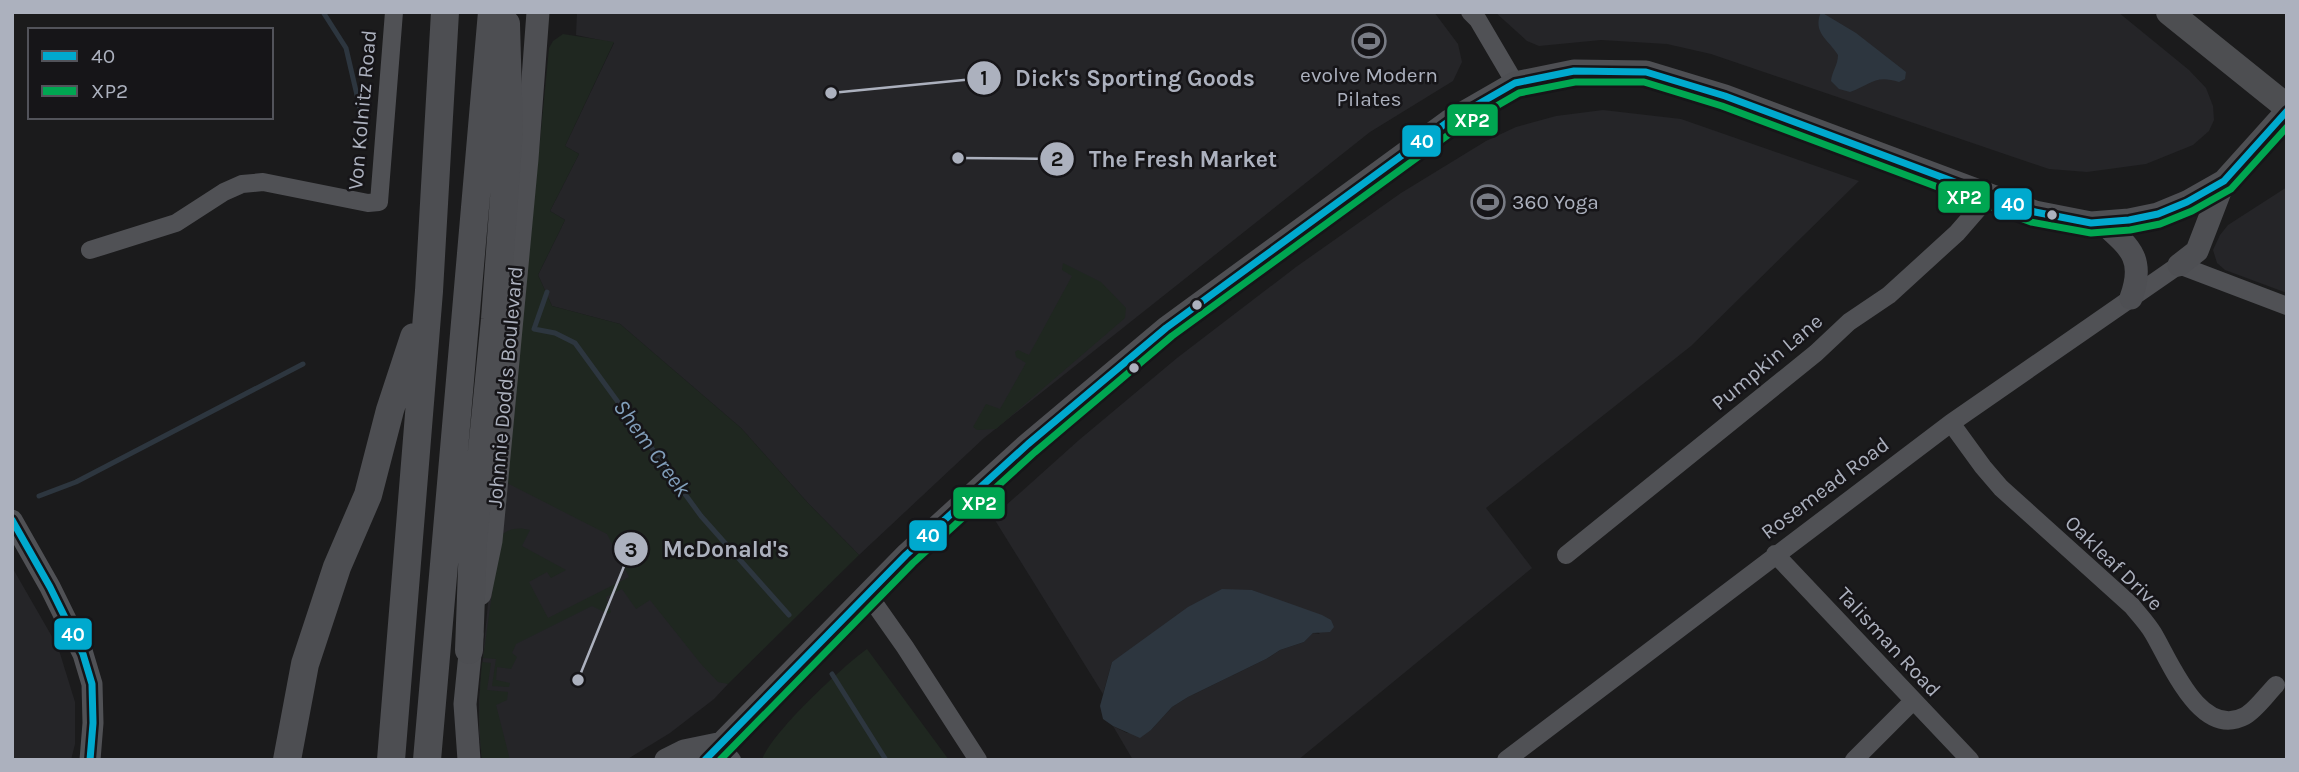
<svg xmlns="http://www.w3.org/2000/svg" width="2299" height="772" viewBox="0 0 2299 772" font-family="Karla,sans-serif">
<rect width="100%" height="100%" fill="#1b1b1c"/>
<path fill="#252528" d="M577,12h857l24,32 4,18 -9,19 -83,51 -386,306 -125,117 -52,-53 -66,-74 -121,-104 -68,-18 -14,-31 27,-55 -15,-9 29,-57 -14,-8 49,-103 -38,-8z
M1495,12h623l71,58 17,18 7,18 1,14 -5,11 -16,14 -47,19 -59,8 -38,-3 -338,-115 -44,-10 -66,-4 -62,6 -12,-5z
M1603,110l78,9 178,62 -168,165 -205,162 46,60 -234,192h-165l-20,-34 14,7 24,-3 21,-23 16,-10 78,-38 14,-9 24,-8 9,-9 7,1 -35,-31 -33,-13 -140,72 -9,32 -110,-177 86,-77 98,-82 119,-91 105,-74 85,-52 30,-14 40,-11z
M2287,187v106l-62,-23 -8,-7 -4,-13 7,-15 8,-10z
M500,473l111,53 31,51 86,107 -14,15 -44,34 -44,27h-144l-3,-26v-34z
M12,567l46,80 17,55v42l-4,16h-59z"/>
<path fill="#1f2720" d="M563,34l51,8 -49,104 14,8 -29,57 15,9 -27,55 14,31 68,18 121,104 66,74 52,53 -131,129 -10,-2 -17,-18 -51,-64 -14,9 -14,-20 -16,8 5,15 -3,2 -16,-8 -76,38 -4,9 5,4 -6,12 -14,-2 -1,13 14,3 -1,4 -17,-1 4,-27 -13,-1 17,-122c10,-8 18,-9 30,-6l-8,16 44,24 -15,8 -4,-6 -18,10 19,36 81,-41 -22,-43 -98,-50 -2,-4 42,-432 4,-7z
M1063,263l38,19 25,26 -1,10 -129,111 -19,1 -4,-3 13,-23 14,5 26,-46 -10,-6 -1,-5 3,-2 11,5 43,-79 -10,-6z
M867,649l82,111h-187c9,-27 80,-93 105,-111z
M482,662l9,1 -4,27 21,2 -1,8 -11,5 14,55h-28c-4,-33 -3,-65 0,-98z"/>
<path fill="#2d363f" d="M1821,12l35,21 50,39 -1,7 -6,3c-24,-8 -29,3 -49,10l-11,-3 -8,-8c1,-10 7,-16 7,-26 -9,-15 -26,-22 -17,-43z
M1222,589l30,1 70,25 9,5 3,7 -4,5 -17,1 -9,9 -24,8 -14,9 -78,38 -16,10 -21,23 -11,8 -27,-12 -10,-7 -3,-13 12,-44 76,-55z"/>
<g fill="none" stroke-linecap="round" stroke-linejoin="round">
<path stroke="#2d363f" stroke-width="5" d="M323,12l23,36 17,73
M547,292l-13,37 21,4 20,10 126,173 88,99
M39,496l37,-14 227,-118
M832,674l54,86"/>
<path stroke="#505155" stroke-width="18" d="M1470,12l8,8 37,63
M90,250l86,-27 48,-31 18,-8 21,-2 105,21 11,-1 15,-190
M1951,423l32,44 18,21 131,118c7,9 15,17 21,27 17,28 47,107 92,83 11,-6 22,-22 31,-31
M1775,554l195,206
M1566,555l250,-202 33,-31 40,-27 68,-62 33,-38
M867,593l38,54 73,113
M718,744l14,16
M1506,760l445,-337 228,-158 108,41
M1854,760l59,-59"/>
<path stroke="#505155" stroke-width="21" d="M12,520l38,67 33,67 9,30 1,39 -3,37"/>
<path stroke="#4e4f53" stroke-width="23" d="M2103,223c28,25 42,36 28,75
M2179,265l18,-14 27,-70
M480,594l11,-53 36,-382 11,-147
M469,760l-4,-56 7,-70
M666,760l18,-9 34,-7
M705,760l201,-205 122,-111 138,-116 283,-207 66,-38 59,-12 72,1 79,24 310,116 56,11 38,-3 29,-6 29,-12 37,-21 63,-70"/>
<path stroke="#4d4e51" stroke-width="26" d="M2169,12l118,95"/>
<path stroke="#4d4e52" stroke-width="28" d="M469,650l4,-108 22,-223 14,-188 -3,-107
M287,760l18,-96 32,-97 31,-72 22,-85 24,-73
M391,760l38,-469 16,-279
M427,760l65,-748"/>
<defs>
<path id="bus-1" d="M12,520l38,67 33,67 9,30 1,39 -3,37
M705,760l201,-205 122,-111 138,-116 283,-207 66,-38 59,-12 72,1 79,24 310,116 56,11 38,-3 29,-6 29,-12 37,-21 63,-70"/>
<path id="bus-2" d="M720,760l193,-197 122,-111 137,-116 283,-206 64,-37 56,-11h69l78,24 309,116 60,11 39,-3 30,-6 32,-13 39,-22 56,-62"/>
</defs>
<use href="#bus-1" stroke="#161518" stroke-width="12"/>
<use href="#bus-2" stroke="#161518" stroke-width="12"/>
<use href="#bus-1" stroke="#00a9ce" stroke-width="7"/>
<use href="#bus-2" stroke="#00a651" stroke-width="7"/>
</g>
<defs>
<symbol id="stadium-ring" viewBox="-11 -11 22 22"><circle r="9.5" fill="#161518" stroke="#797c85" stroke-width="1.5"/><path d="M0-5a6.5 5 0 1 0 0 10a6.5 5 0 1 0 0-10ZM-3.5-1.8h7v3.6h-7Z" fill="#797c85"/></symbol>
</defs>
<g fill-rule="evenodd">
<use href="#stadium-ring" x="1350" y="22" width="38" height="38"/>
<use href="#stadium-ring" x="1469" y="183" width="38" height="38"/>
</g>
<g fill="#acb1be" stroke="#161518" stroke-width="2.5">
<circle cx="2052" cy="215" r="6"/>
<circle cx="1197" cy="305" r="6"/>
<circle cx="1134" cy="368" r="6"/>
</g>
<g text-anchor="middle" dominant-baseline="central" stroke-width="5" stroke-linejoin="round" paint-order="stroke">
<g font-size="21" fill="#acb1be" stroke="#161518">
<text x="1369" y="75">evolve Modern<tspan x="1369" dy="24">Pilates</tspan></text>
<text x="1512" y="202" text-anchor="start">360 Yoga</text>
</g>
<g font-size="21" fill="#acb1be" stroke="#161518">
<text transform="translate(362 110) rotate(-85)">Von Kolnitz Road</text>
<text transform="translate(1767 362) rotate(-40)">Pumpkin Lane</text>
<text transform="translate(505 387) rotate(-85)">Johnnie Dodds Boulevard</text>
<text transform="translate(1825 488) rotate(-37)">Rosemead Road</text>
<text transform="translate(2114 563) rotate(44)">Oakleaf Drive</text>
<text transform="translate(1889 642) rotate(47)">Talisman Road</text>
</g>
<g font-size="23" font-style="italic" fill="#819eba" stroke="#161518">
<text transform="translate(652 448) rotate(54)">Shem Creek</text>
</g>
</g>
<path fill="none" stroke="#acb1be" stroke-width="2.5" d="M831 93L984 78M958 158L1057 159M578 680L631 549"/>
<g fill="#acb1be" stroke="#161518" stroke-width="2.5">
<circle cx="831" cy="93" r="7"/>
<circle cx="958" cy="158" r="7"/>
<circle cx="578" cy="680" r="7"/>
<circle cx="984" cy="78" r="18"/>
<circle cx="1057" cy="159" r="18"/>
<circle cx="631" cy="549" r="18"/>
</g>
<g font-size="21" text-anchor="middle" font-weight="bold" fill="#111">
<text x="984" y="85">1</text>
<text x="1057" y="166">2</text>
<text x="631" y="557">3</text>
</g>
<g font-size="23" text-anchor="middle" font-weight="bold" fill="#acb1be" stroke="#161518" stroke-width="5" stroke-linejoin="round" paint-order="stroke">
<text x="1135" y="86">Dick's Sporting Goods</text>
<text x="1183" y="167">The Fresh Market</text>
<text x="726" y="557">McDonald's</text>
</g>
<g stroke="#161518" stroke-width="2.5">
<rect x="1446" y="103" width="53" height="34" rx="7" fill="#00a651"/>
<rect x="1401" y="124" width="41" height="34" rx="7" fill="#00a9ce"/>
<rect x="1937" y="180" width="54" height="34" rx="7" fill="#00a651"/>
<rect x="1993" y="187" width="40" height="34" rx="7" fill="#00a9ce"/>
<rect x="952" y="486" width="54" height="34" rx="7" fill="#00a651"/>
<rect x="908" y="519" width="40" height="33" rx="7" fill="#00a9ce"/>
<rect x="53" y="617" width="40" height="34" rx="7" fill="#00a9ce"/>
</g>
<g font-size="19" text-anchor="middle" font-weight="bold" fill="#fff">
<text x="1472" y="127">XP2</text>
<text x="1422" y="148">40</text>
<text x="1964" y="204">XP2</text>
<text x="2013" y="211">40</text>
<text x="979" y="510">XP2</text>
<text x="928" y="542">40</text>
<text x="73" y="641">40</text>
</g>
<rect width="2299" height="772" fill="none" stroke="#acb1be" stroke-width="28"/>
<rect x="28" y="28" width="245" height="91" fill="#161518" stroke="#52535a" stroke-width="2"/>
<rect x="42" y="51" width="35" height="10" fill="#00a9ce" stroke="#52535a" stroke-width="2"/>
<text x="91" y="63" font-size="21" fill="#acb1be">40</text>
<rect x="42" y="86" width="35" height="10" fill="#00a651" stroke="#52535a" stroke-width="2"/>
<text x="91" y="98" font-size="21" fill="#acb1be">XP2</text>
</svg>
